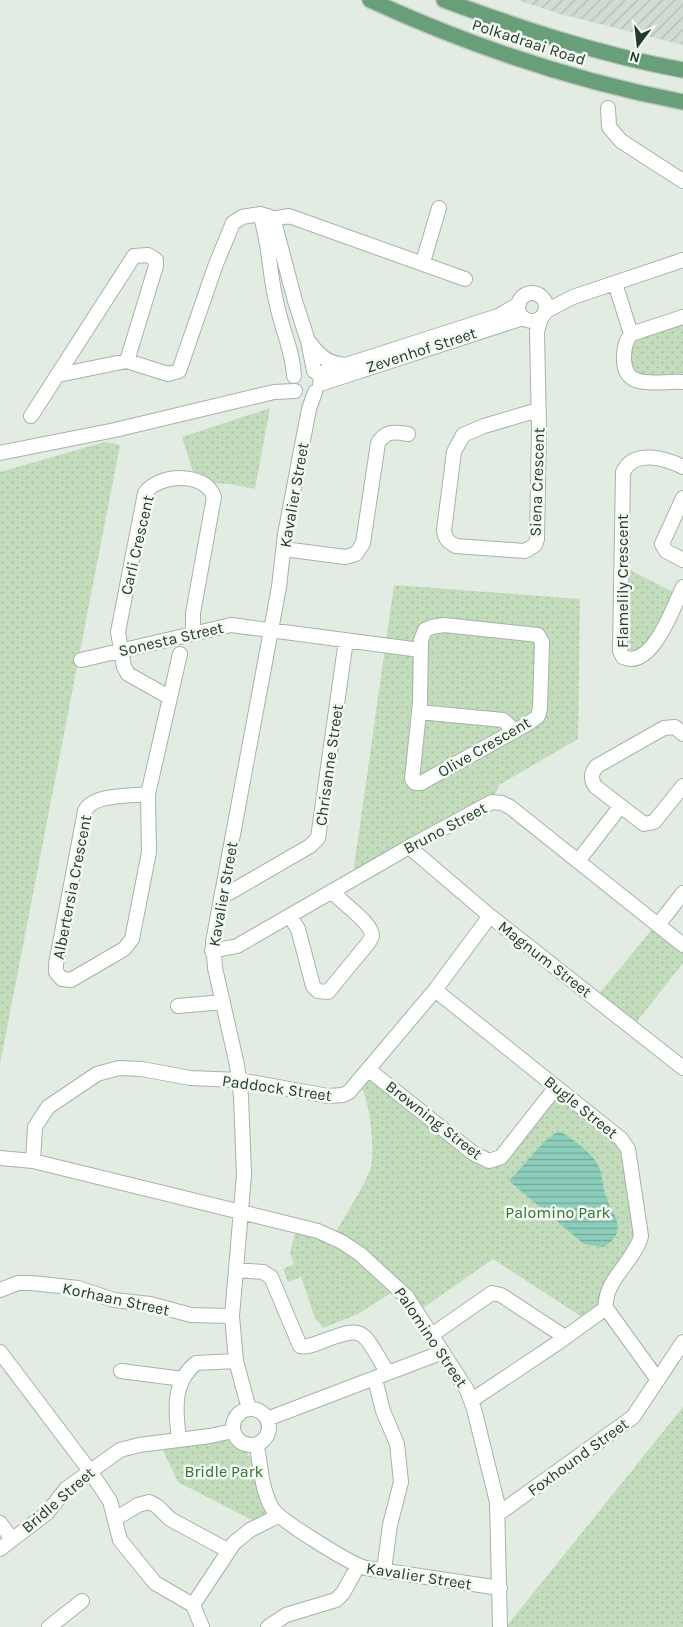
<svg xmlns="http://www.w3.org/2000/svg" width="683" height="1627" viewBox="0 0 683 1627" font-family="Karla,sans-serif">
<defs>
<pattern id="industrial-furrows" width="10" height="10" patternUnits="userSpaceOnUse" patternTransform="scale(1.25)"><rect width="10" height="10" fill="#d0dbd1"/><path d="M-1 1l2-2M0 10L10 0M9 11l2-2" fill="none" stroke="#b2bdb4"/></pattern>
<pattern id="grass-dots" width="8" height="8" patternUnits="userSpaceOnUse" patternTransform="scale(1.25)"><rect width="8" height="8" fill="#c2dcbc"/><path d="M2 2h.1M6 6h.1" fill="none" stroke="#a6bea2" stroke-width="1.8" stroke-linecap="round"/></pattern>
<pattern id="water-rules" width="6" height="5" patternUnits="userSpaceOnUse" patternTransform="scale(1.25)"><rect width="6" height="5" fill="#8ccebb"/><path d="M0 2.5h6" fill="none" stroke="#72a898"/></pattern>
</defs>
<rect width="100%" height="100%" fill="#e2ece3"/>
<path fill="url(#industrial-furrows)" d="M517,0h166v45l-123,-31z"/>
<path fill="url(#grass-dots)" d="M683,322v50l-2,5 -42,-1 -11,-10 2,-25z
M270,408l-15,81 -24,-5 -18,-1 -19,-8 -12,-38z
M105,442l15,3 -120,619v-592z
M626,568l49,25 -24,48 -18,13 -7,-4z
M394,585l186,14 -2,140 -79,46 -5,12 -137,75 -3,-5z
M654,927l29,23v13l-48,61 -37,-29z
M372,1080l112,85 70,-66 8,-1 60,48 16,86 -38,75 -15,12 -92,-60 -70,49c-25,-31 -53,-54 -87,-76 9,-16 30,-49 35,-65 4,-17 -1,-66 -10,-80l4,-5z
M296,1230l21,6 24,11 53,44 -36,23 -35,14 -8,-10 -14,-41 -13,5 -5,-13 11,-5 -4,-11z
M683,1407v220h-177z
M219,1438c39,5 41,45 49,76l-12,8 -78,-40 -17,-36z"/>
<path fill="url(#water-rules)" d="M558,1131c11,4 33,22 39,32 6,9 5,23 9,34 8,19 23,34 -2,50l-20,-3 -75,-63 35,-39z"/>
<g fill="none" stroke-linecap="round" stroke-linejoin="round">
<defs>
<path id="minor" d="M608,108l1,19 12,14 62,40
M260,214c10,30 9,61 17,91 5,25 16,46 17,71
M272,219l17,-3 176,63
M423,262l16,-54
M615,283l16,51
M518 307a14 14 0 1 1 28 0a14 14 0 1 1-28 0Z
M546,311l27,-14 110,-37
M683,317l-52,17c-6,8 -7,15 -7,25 0,33 35,21 59,23
M310,343c10,14 18,20 35,22
M318,374l180,-58 21,-12
M58,375l69,-14 41,13 11,-3 37,-107 17,-41 9,-6 18,-3 10,3 5,8 20,76 13,40 6,30
M320,384l203,-66
M538,410l-54,16 -21,9 -9,17 -10,78c1,9 4,12 12,16l69,5 10,-6 2,-6 2,-110 -2,-97 4,-14
M31,416l103,-160 14,-1 8,5v6l-29,95
M0,453l115,-23 159,-38 21,-1
M683,467c-18,-9 -49,-18 -60,5l-3,179 3,6c29,13 50,-49 60,-70
M683,498l-21,46 4,7 17,9
M284,549l61,8 11,-3 7,-11 15,-100c8,-13 17,-11 30,-9
M444,625l94,10 4,7 -2,66 -2,8 -9,7 -108,60h-6l-3,-4 8,-76 1,-63 4,-10 7,-3z
M81,660l150,-35 189,25
M169,697l-41,-23 -4,-7 -6,-35 27,-139c14,-20 61,-21 69,4l-21,116v20
M419,712l84,8 12,11
M683,734l-8,-7 -11,1 -67,38c-6,6 -7,14 -1,21l48,37 10,-2 29,-36
M148,794l1,58 -17,87 -8,10 -53,31 -9,-1 -6,-7v-8l29,-153c7,-17 46,-15 63,-17l32,-140
M409,847l81,69 193,152
M578,861l42,-54
M222,892l7,1 81,-47 8,-8 28,-198
M290,916l8,13 15,57 5,5 10,1 41,-50 3,-6c0,-14 -30,-32 -40,-45
M658,925l25,-32
M212,951l25,-5 172,-99 83,-45 10,1 8,4 173,138
M435,990l186,149 7,10 13,87c-6,25 -38,45 -35,72
M178,1006l45,-4
M369,1070l104,83 16,8 12,-4 55,-70
M0,1158l33,3 285,70 24,11 18,12 47,43 60,93 7,19 23,93 3,125
M33,1161l2,-34 13,-20 49,-33 22,-6 23,1 48,9 49,2 89,16 15,-1 6,-3 86,-102 55,-74
M236,1270l27,2 8,5 29,69c7,2 11,-1 18,-3 50,-20 43,-12 70,30
M0,1290l18,-7h14l46,5 36,12 36,4 41,11 41,1
M606,1308l52,72
M433,1334l59,-41 9,2 64,42
M0,1352l90,119 20,30 10,39 35,43 38,22 9,22
M121,1371l62,8
M375,1379l8,32 14,33 4,38 -11,43 -6,45
M472,1400l84,-56 50,-36
M249,1409l-13,-48 -4,-45 12,-141 -3,-79 -4,-31 -22,-97 -2,-26 66,-355 6,-53 24,-125 6,-17
M233 1427a18 18 0 1 1 36 0a18 18 0 1 1-36 0Z
M267,1419l176,-67
M179,1440c-3,-28 -8,-56 17,-77l40,-2
M257,1445c3,20 5,46 15,63 7,12 80,57 94,60l134,20
M498,1514l135,-97 50,-75
M115,1519l23,-14 11,-3 8,4 13,13 59,32
M0,1523l12,16
M0,1549l47,-36 19,-24 54,-39 19,-5 71,-9 23,-5
M193,1605l41,-62 16,-13 28,-14
M49,1627l33,-26
M268,1627l18,-12 50,-15 7,-7 15,-27"/>
<path id="major" d="M370,0c100,46 205,81 313,102
M444,0c78,29 157,55 239,70"/>
</defs>
<use href="#minor" stroke="#a5b4a8" stroke-width="16"/>
<use href="#major" stroke="#c1c8c3" stroke-width="18"/>
<use href="#minor" stroke="#fff" stroke-width="14"/>
<use href="#major" stroke="#689f78" stroke-width="15"/>
</g>
<g text-anchor="middle" dominant-baseline="central" stroke-width="5" stroke-linejoin="round" paint-order="stroke">
<g font-size="16" fill="#233c2a" stroke="#f3f8f3">
<text transform="translate(529 42) rotate(18)">Polkadraai Road</text>
<text transform="translate(421 350) rotate(-18)">Zevenhof Street</text>
<text transform="translate(537 482) rotate(-88)">Siena Crescent</text>
<text transform="translate(294 495) rotate(-80)">Kavalier Street</text>
<text transform="translate(137 545) rotate(-77)">Carli Crescent</text>
<text transform="translate(622 581) rotate(-90)">Flamelily Crescent</text>
<text transform="translate(171 639) rotate(-13)">Sonesta Street</text>
<text transform="translate(484 747) rotate(-30)">Olive Crescent</text>
<text transform="translate(329 765) rotate(-82)">Chrisanne Street</text>
<text transform="translate(445 828) rotate(-28)">Bruno Street</text>
<text transform="translate(72 887) rotate(-79)">Albertersia Crescent</text>
<text transform="translate(223 894) rotate(-80)">Kavalier Street</text>
<text transform="translate(545 959) rotate(38)">Magnum Street</text>
<text transform="translate(277 1088) rotate(8)">Paddock Street</text>
<text transform="translate(581 1107) rotate(39)">Bugle Street</text>
<text transform="translate(434 1120) rotate(38)">Browning Street</text>
<text transform="translate(116 1299) rotate(12)">Korhaan Street</text>
<text transform="translate(431 1337) rotate(56)">Palomino Street</text>
<text transform="translate(578 1457) rotate(-36)">Foxhound Street</text>
<text transform="translate(58 1500) rotate(-41)">Bridle Street</text>
<text transform="translate(419 1576) rotate(9)">Kavalier Street</text>
</g>
<g font-size="16" fill="#33712f" stroke="#f3f8f3">
<text x="558" y="1212">Palomino Park</text>
<text x="224" y="1471">Bridle Park</text>
</g>
</g>
<g transform="translate(638 45) rotate(195)" stroke="#f3f8f3" stroke-width="4" paint-order="stroke">
<path d="M0-4L9 19L0 12L-9 19Z" fill="#233c2a"/>
<text y="-8" font-size="14" font-weight="bold" text-anchor="middle" fill="#233c2a">N</text>
</g>
</svg>
